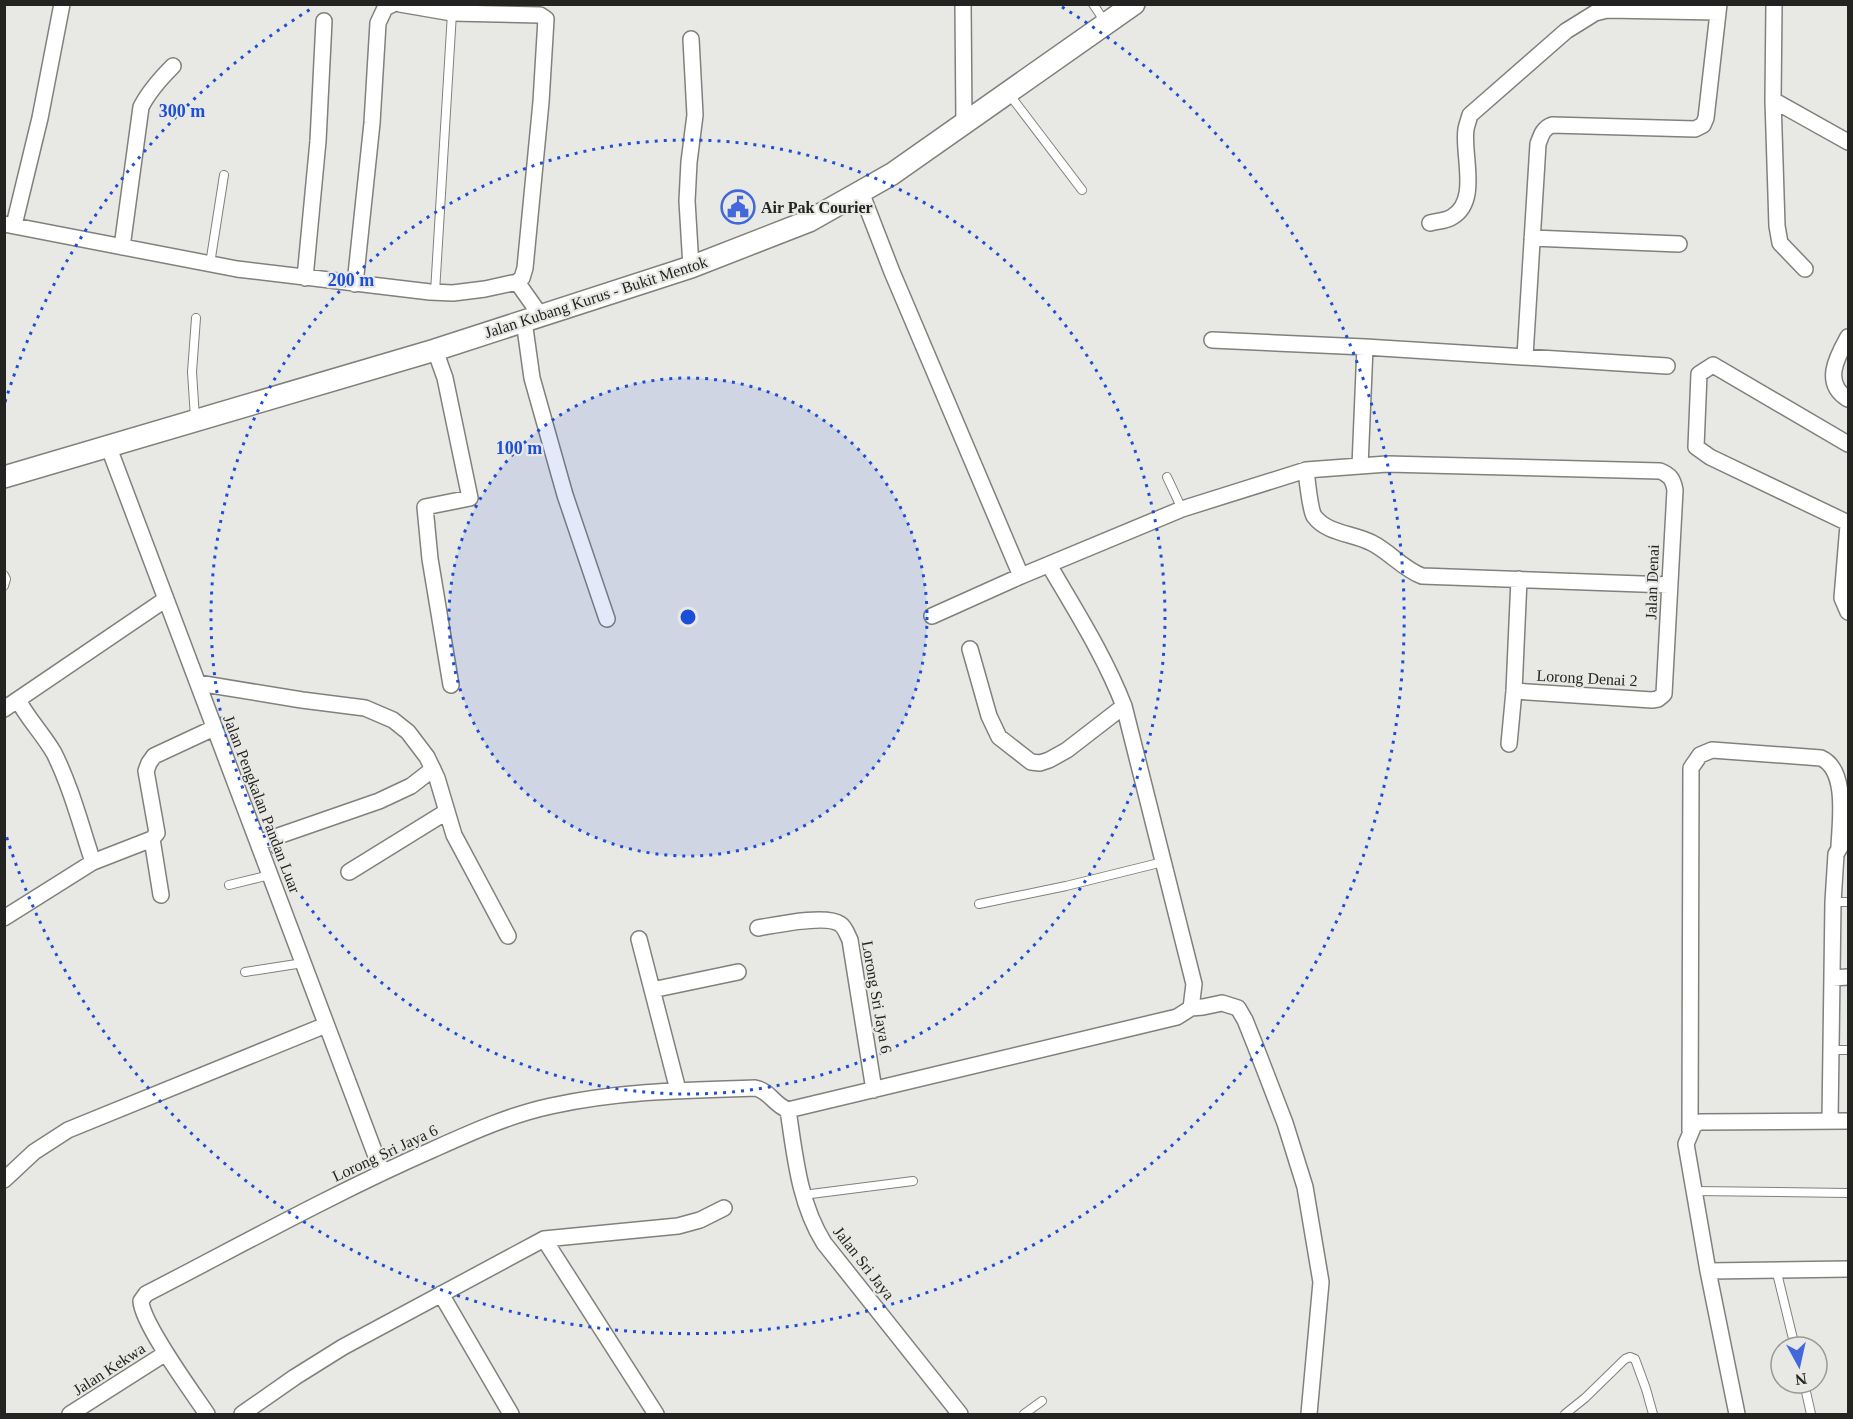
<svg xmlns="http://www.w3.org/2000/svg" width="1853" height="1419" viewBox="0 0 1853 1419" font-family="'Times New Roman',serif">
<rect width="100%" height="100%" fill="#e8e9e4"/>
<g fill="none" stroke-linecap="round" stroke-linejoin="round">
<defs>
<path id="service" d="M1093,4l12,18
M1009,94l73,96
M210,264l14,-89
M435,292l17,-279
M195,418l-3,-46 4,-54
M1167,477l15,32
M4,575l2,4 -2,7
M229,885l41,-10
M1833,902h15
M979,904l87,-18 97,-24
M245,972l58,-9
M1831,1050h17
M1693,1191l155,2
M803,1195l110,-14
M1776,1269l19,78
M1804,1383l7,31
M1024,1414l18,-13
M1565,1414l20,-16 40,-39 5,-2 5,2 11,30 7,25"/>
<path id="minor" d="M963,4l1,120
M1774,4l-1,96 4,126 3,17 25,26
M1773,100l75,42
M861,192l31,80 129,304
M1430,223c7,-2 16,-2 22,-6 28,-16 10,-63 14,-88 1,-5 3,-10 4,-14l96,-84 29,-18 12,-3 111,2
M4,224l233,45 193,23 23,1 32,-4 32,-7 5,-4 3,-10 16,-166 5,-83 -6,-4 -88,-2 -52,-9
M14,225l26,-107 22,-114
M1532,238l147,6
M122,247l19,-140c8,-16 19,-28 32,-41
M691,267l-4,-66 2,-39 6,-47 -4,-76
M305,278l13,-137 6,-120
M517,282l24,34
M355,284l17,-161 6,-100 7,-15 8,-4
M524,321l8,57 33,117 42,124
M1848,337c-11,20 -26,46 0,62
M1212,340l153,7 302,19
M435,350l10,28 25,120 -45,9 5,52 21,126
M1525,356l13,-212c3,-8 5,-16 14,-19l143,4 8,-4 3,-7 13,-114
M1848,444l-135,-79 -14,9 -3,73 14,10 138,66
M109,448l273,724
M1360,466l5,-119
M1306,470c1,9 4,39 8,46 13,18 39,17 58,27 18,9 31,26 50,33l247,9
M1848,525l-6,73 6,14
M932,616l89,-40 161,-67 124,-39 81,-6 273,7c10,4 13,8 15,19l-11,204 -6,5 -6,1 -138,-9
M970,649l19,67 10,21 32,25 9,1 9,-3 18,-10 57,-44
M198,683l104,17 63,8 28,12 15,12 19,25 10,21 17,57 54,101
M18,700c10,19 25,34 36,53 17,34 27,73 39,109
M4,709l162,-110
M1509,744l5,-53 5,-112
M258,843l121,-42 32,-15 22,-17
M349,872l97,-60
M161,895l-9,-56 5,-6 -11,-62 3,-8 5,-7 60,-28
M4,918l89,-56 59,-23
M758,928c18,-3 68,-14 82,-4 5,3 7,10 10,16l24,150
M639,939l39,151
M1832,978l16,-1
M652,990l86,-18
M1191,1008l12,-1 19,-4 16,5 7,12 10,25 30,78 20,64 16,95 -12,132
M788,1110l389,-93 14,-9 3,-24 -70,-278c-20,-51 -47,-93 -75,-141
M788,1110c7,46 11,93 36,133l136,171
M1830,1121l3,-219 3,-48 9,-15
M1848,1121l-148,1 -6,3 -8,19 22,127 140,-2
M1690,1131l1,-363 9,-13 12,-5 109,8c27,12 19,64 18,89
M4,1180l30,-28 34,-22 258,-105
M544,1239l112,175
M1708,1271l29,143
M441,1294l70,120
M70,1414l96,-61
M207,1414c-14,-21 -65,-90 -66,-113l5,-7c95,-49 188,-101 286,-144 38,-17 77,-35 119,-44 67,-15 135,-16 204,-18 15,3 19,17 33,22
M242,1414l53,-37 48,-30 201,-108 134,-13 22,-6 24,-12"/>
<path id="secondary" d="M4,477l431,-127 256,-83 118,-46 83,-47 242,-170"/>
</defs>
<use href="#service" stroke="#80807c" stroke-width="10"/>
<use href="#minor" stroke="#80807c" stroke-width="18"/>
<use href="#secondary" stroke="#80807c" stroke-width="24"/>
<use href="#service" stroke="#fff" stroke-width="8"/>
<use href="#minor" stroke="#fff" stroke-width="15"/>
<use href="#secondary" stroke="#fff" stroke-width="21"/>
</g>
<circle cx="688" cy="617" r="239" fill="#1d4ed8" fill-opacity=".12"/>
<g fill="none" stroke="#1d4ed8" stroke-width="3" stroke-dasharray="3 6">
<circle cx="688" cy="617" r="239"/>
<circle cx="688" cy="617" r="477"/>
<path d="M5 402A716 716 0 0 1 314 7M1062 7A716 716 0 1 1 5 832"/>
</g>
<defs>
<symbol id="civic-ring" viewBox="-11 -11 22 22"><circle r="9.5" fill="#e8e9e4" stroke="#4368db" stroke-width="1.5"/><path d="M-.6-6.5H3V-4.5H.6V-3L4-1V1h2V6H-6V1h2V-1L-.6-3ZM-1.2 2.5V6h2.4V2.5Z" fill="#4368db"/></symbol>
</defs>
<g fill-rule="evenodd">
<use href="#civic-ring" x="719" y="188" width="38" height="38"/>
</g>
<g text-anchor="middle" dominant-baseline="central" stroke-width="4.5" stroke-linejoin="round" paint-order="stroke">
<g font-size="16" font-weight="bold" fill="#232322" stroke="#e8e9e4" text-anchor="start">
<text x="761" y="207">Air Pak Courier</text>
</g>
<g font-size="16" fill="#232322" stroke="#e8e9e4">
<text transform="translate(596 297) rotate(-18)">Jalan Kubang Kurus - Bukit Mentok</text>
<text transform="translate(1652 582) rotate(-88)">Jalan Denai</text>
<text transform="translate(1587 678) rotate(3)">Lorong Denai 2</text>
<text transform="translate(262 804) rotate(69)">Jalan Pengkalan Pandan Luar</text>
<text transform="translate(877 997) rotate(80)">Lorong Sri Jaya 6</text>
<text transform="translate(385 1153) rotate(-25)">Lorong Sri Jaya 6</text>
<text transform="translate(864 1263) rotate(52)">Jalan Sri Jaya</text>
<text transform="translate(109 1369) rotate(-33)">Jalan Kekwa</text>
</g>
</g>
<circle cx="688" cy="617" r="9" fill="#1d4ed8" stroke="#e8e9e4" stroke-width="3"/>
<g font-size="18" text-anchor="middle" font-weight="bold" fill="#1d4ed8" stroke="#e8e9e4" stroke-width="4.5" stroke-linejoin="round" paint-order="stroke">
<text x="182" y="117">300 m</text>
<text x="351" y="286">200 m</text>
<text x="519" y="454">100 m</text>
</g>
<rect width="1853" height="1419" fill="none" stroke="#232322" stroke-width="12"/>
<g transform="translate(1799 1365) rotate(172)"><circle r="28" fill="#e8e9e4" stroke="#999a96" stroke-width="1.5"/>
<path d="M0-4.5L10 22L0 15L-10 22Z" fill="#4368db"/>
<text y="-9" font-size="16" font-weight="bold" text-anchor="middle" fill="#232322">N</text>
</g>
</svg>
